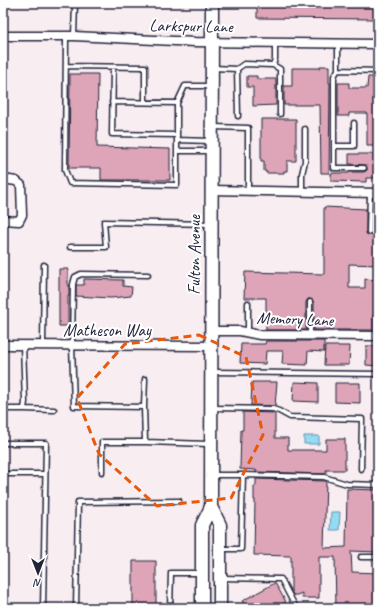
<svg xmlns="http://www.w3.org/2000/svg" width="381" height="611" viewBox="0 0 381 611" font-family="Caveat,sans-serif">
<rect width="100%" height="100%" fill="#f8edf1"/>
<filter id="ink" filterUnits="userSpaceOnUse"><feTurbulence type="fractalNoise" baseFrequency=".025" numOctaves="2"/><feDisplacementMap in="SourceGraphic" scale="8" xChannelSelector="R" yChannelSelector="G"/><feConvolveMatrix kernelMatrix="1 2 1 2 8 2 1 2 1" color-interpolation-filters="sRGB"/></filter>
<g filter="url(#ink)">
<path fill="#93dcf4" stroke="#6692aa" d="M304,436h15v8h-15z
M331,512h9l-1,18h-9z"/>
<path fill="#dda5b7" stroke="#22223b" d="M257,3h121v16l-121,-1z
M320,66h9v17h1l-1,90h-8l-1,-68h-36v-19h8v-18h28z
M70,74h28l-1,73 73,2v31h-69v-12h-32z
M247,76h10v3h19v26l-23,1v-19h-6z
M368,77h10v69h-11v-33h-18v3h-11v-33h11v5h18z
M261,119h35v42h-9v10h-3v2h-18v-2h-2v-10h-3z
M349,154h25v8h4v16h-12v4l-35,-1v-8h18v-1h15l3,-2v-2l-2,-3 -16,-1z
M324,207l42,2v23l3,3h2l1,-3 1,-23h5v56l-29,-1v24h16v-9l13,1v35h-5v15h-59v-28l-4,-3h-2l-2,3v28h-40v-32h-22l1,-26 79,2z
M59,269h9v16h1v11h-1v30h-9z
M84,279l39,1v6l9,1 -1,9 -20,2 -35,-2v-11h8z
M266,341h58v11l-16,-1 -1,14 -25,-1 1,-13h-17l-1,13 -25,-1 1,-19h24z
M325,346h25l-1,19h-25z
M366,346h12v20l-12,-1z
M252,382h25l-2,24 -24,-1z
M294,382l24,1v19l-25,-1z
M335,383h25v20l-25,-1z
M243,412l32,1v25h13v12h38v-11h19v31h-19v4l-70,-2v-2l-16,-1 1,-39h2z
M256,479l70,2 -2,67 22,-1 1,-58 31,1v62l-27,-1 1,21 26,1v35h-42l-1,-51h-16v41h-17v-5l-5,2h-4l-2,-4v-35l-37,-1 1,-55h-1v-14h2z
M133,561h23v47h-23z
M275,583l11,19 -12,6h-28l-4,-7z"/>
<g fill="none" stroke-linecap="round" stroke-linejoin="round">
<defs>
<path id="lane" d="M66,36l-1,134 5,13 107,2v-82l8,-17h25
M74,36l1,-33
M338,43v27l-4,6v92h30
M273,65l7,4v45
M66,66l79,1v35
M113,67l-1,67 65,1
M213,68l24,1 7,-5 29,1 2,-6v-16
M237,69l1,47
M338,70l40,1
M112,102l65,1
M213,127l35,1v63
M177,140l33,1
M335,146h19v-23
M177,151h33
M302,192v-18l3,-13v-32
M369,232l1,-39
M70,247h36l-2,-25 107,2
M148,275l-67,-1 -6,3 -2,7 -1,61 2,61 70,1 1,35 64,2
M248,332v-29
M310,335v-33
M43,345l1,-80
M212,372l166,2
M144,407l1,-28
M212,408l61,1 6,2 11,6 72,2 -1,50
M3,409h21l1,-7 -2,-57
M24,409l30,1
M3,443h43l-3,165
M102,472v-30h43
M3,474h42
M213,475h30l-2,74h-19
M243,475l81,2 23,7 31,1
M361,557h17
M222,578l59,1 15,29
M76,608l2,-106 101,-1
M170,608l1,-35h29"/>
<path id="street" d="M3,36h71l121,6 183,2
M3,179l13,2 5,4 1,30 -3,6 -16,-1
M211,190l167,3
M211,331h29l20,4 118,1
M3,345l208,1"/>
<path id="secondary" d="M212,3l-1,504 9,18v83
M202,608v-83l9,-18"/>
</defs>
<use href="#lane" stroke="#22223b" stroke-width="7"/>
<use href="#street" stroke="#22223b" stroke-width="11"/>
<use href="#secondary" stroke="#22223b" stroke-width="15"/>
<use href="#lane" stroke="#fff" stroke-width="4"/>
<use href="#street" stroke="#fff" stroke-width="8"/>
<use href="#secondary" stroke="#fff" stroke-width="12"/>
</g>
</g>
<path fill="none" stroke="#e8590c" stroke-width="3" stroke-dasharray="8 5" stroke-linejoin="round" d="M199,335l47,22 17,78 -32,63 -74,8 -58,-52 -22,-56 48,-54z"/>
<g text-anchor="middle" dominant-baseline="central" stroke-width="4" stroke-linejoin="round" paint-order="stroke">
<g font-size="17" fill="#22223b" stroke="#fff">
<text transform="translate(191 26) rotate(1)">Larkspur Lane</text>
<text transform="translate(194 255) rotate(-90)">Fulton Avenue</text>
<text transform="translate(295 319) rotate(2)">Memory Lane</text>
<text x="107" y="330">Matheson Way</text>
</g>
</g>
<rect width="381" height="611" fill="none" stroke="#fff" stroke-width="16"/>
<rect x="8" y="8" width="365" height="595" fill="none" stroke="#22223b" stroke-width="1.5" filter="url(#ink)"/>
<g transform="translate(38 573) rotate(180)" stroke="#ffffff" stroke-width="3" paint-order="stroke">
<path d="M0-3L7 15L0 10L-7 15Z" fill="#22223b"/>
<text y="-6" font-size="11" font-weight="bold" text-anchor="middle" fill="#22223b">N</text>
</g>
</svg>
